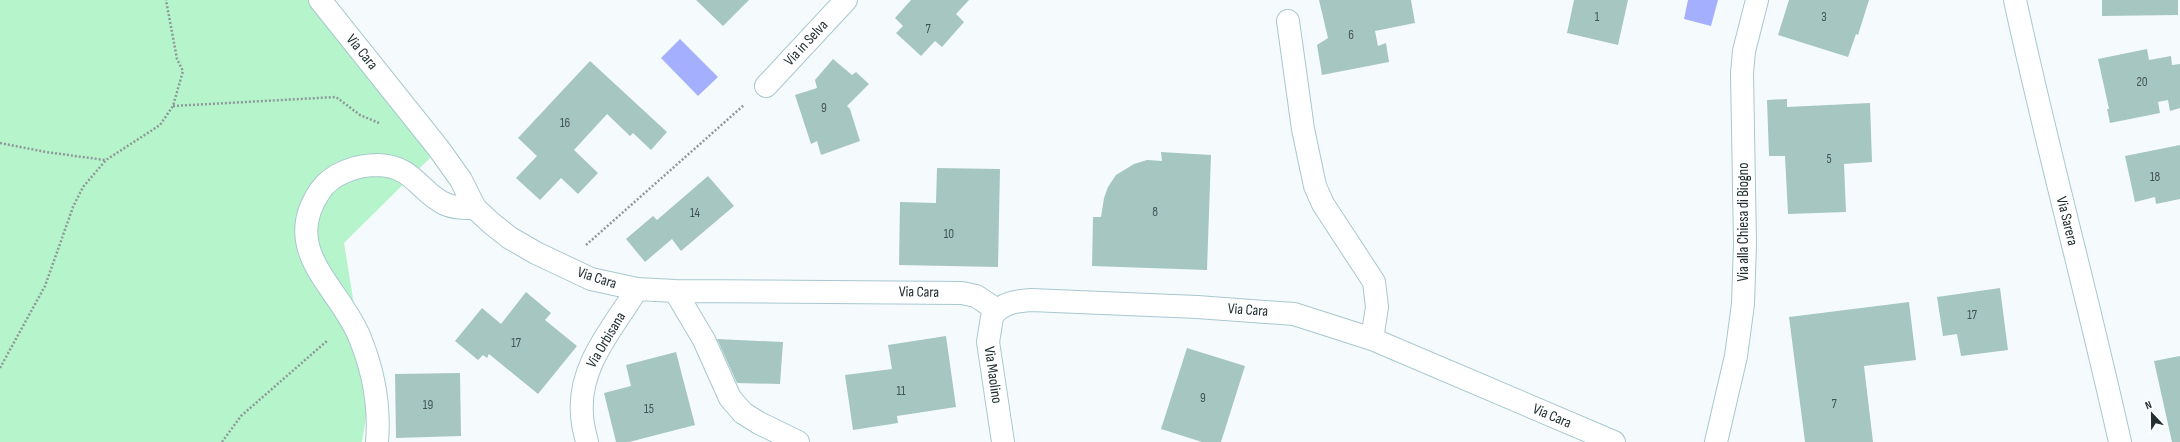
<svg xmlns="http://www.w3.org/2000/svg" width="2180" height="442" viewBox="0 0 2180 442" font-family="'Sofia Sans Condensed',sans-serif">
<rect width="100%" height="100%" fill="#f5fbfd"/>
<path fill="#b6f5cb" d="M0,0h320l119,149 -95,94 15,92 13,45 -10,62h-362z"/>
<path fill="#a4affd" d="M1688,0h30l-7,26 -27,-7z
M680,39l38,38 -20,19 -37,-38z"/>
<path fill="#a6c6c1" d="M696,0h53l-26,26z
M911,0h58l-13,14 8,8 -22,25 -7,-6 -14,15 -25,-23 7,-7 -8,-8z
M1319,0h92l4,23 -40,8 3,15 8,-3 3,19 -67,13 -5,-30 11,-7z
M1574,0h54l-10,45 -51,-12z
M1789,0h80l-11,35 -2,-1 -8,23 -70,-22z
M2102,0h76v15l-76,1z
M2147,49l2,11 22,-4 1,9 8,-1v44l-10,3 -2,-11 -10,2 2,11 -50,10 -3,-14h2l-11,-50z
M833,59l19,16 4,-3 13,12 -22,22 3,3 10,32 -39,14 -4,-14 -6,3 -16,-49 22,-7 -2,-8z
M590,61l77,71 -16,18 -18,-17 -3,3 -23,-22 -33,36 24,23 -20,21 -17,-16 -21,22 -24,-22 21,-22 -19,-18z
M1787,99v8l83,-4 2,59 -28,2 2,48 -58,2 -3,-58h-16l-2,-56z
M2180,145v54l-24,5 -1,-7 -20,5 -10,-46z
M1161,152l50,3 -4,115 -115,-4 1,-49h8l3,-19 4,-11 8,-12 18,-11 13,-4 15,1z
M937,168l63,1 -2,98 -99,-2 1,-63 36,1z
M708,176l26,30 -53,45 -9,-12 -27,23 -19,-23 27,-23 4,4z
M2000,288l8,62 -47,6 -4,-22 -14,2 -6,-39z
M526,292l25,21 -6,7 32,26 -39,48 -49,-40 -2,4 -4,-3 -5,5 -23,-19 27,-33 19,16z
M1909,302l7,58 -52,6 9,76h-68l-16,-125z
M946,336l10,71 -59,9 1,7 -45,7 -8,-55 47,-6 -4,-24z
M717,339l66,3 -3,42 -43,-1z
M1187,348l58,18 -24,76h-19l-41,-13z
M676,352l19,73 -66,17h-13l-12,-49 27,-7 -5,-21z
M2180,356v86h-8l-18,-81z
M460,373l1,63 -65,2 -1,-64z"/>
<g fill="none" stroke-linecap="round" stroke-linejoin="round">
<defs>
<path id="minor" d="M320,0l119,149 22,31 14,28 16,15 19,15 26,15 55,26 46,10 38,2 287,2 14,3 21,14c11,-8 21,-9 34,-10l166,7 97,7 78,25 242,103
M2015,0c32,148 72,294 105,442
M1288,21l15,108 12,57 8,18 51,78 3,25 -5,32
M766,86l80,-86
M675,291l29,49 26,58 13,15 16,10 39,19
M997,310l-5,7 -4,25 15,100
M377,442c3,-35 -4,-72 -17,-104 -20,-51 -81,-87 -40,-147 12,-18 37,-26 58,-26 36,1 41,27 67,39 9,4 20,4 30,4
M587,442c-2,-9 -5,-18 -5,-28 -4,-48 31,-86 55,-125
M1716,442l20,-86 7,-52 2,-60 -3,-171 2,-22 13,-51"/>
</defs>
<use href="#minor" stroke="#a8c7cf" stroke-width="24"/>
<path stroke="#8f989a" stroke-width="2.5" stroke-dasharray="2 2" stroke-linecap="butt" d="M173,106l163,-9 24,18 19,8
M0,143l46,9 59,8
M586,245l158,-140
M0,368l45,-82 28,-79 10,-20 23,-27 54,-35 13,-19 10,-35 -6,-12 -11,-59
M222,442l19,-26 87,-76"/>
<use href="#minor" stroke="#fff" stroke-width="22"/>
</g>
<g text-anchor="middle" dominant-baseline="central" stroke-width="3" stroke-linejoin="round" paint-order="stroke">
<g font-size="13" fill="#435455">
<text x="1597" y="17">1</text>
<text x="1824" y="17">3</text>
<text x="928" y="29">7</text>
<text x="1351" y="35">6</text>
<text x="2142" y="82">20</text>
<text x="824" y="108">9</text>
<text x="565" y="123">16</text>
<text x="1829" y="159">5</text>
<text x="2155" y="177">18</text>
<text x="1155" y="212">8</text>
<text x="695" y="213">14</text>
<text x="949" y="234">10</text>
<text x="1972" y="315">17</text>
<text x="516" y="343">17</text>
<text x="901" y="391">11</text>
<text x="1203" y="398">9</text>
<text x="1834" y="404">7</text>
<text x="428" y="405">19</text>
<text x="649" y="409">15</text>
</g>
<g font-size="15" fill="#222e31" stroke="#fff">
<text transform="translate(806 43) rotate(-47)">Via in Selva</text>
<text transform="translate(362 52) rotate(51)">Via Cara</text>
<text transform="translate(2067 221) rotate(76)">Via Sarera</text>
<text transform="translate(1743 222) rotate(-90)">Via alla Chiesa di Biogno</text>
<text transform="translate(597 278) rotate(18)">Via Cara</text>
<text transform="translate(919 292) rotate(1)">Via Cara</text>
<text transform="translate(1248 310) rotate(4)">Via Cara</text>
<text transform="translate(606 340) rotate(-59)">Via Orbisana</text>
<text transform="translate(993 375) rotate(82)">Via Maolino</text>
<text transform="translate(1552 416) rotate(23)">Via Cara</text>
</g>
</g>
<g transform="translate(2152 414) rotate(338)" stroke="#ffffff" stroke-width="3" paint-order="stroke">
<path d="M0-3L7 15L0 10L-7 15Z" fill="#222e31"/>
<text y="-6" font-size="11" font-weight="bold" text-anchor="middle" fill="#222e31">N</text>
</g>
</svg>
